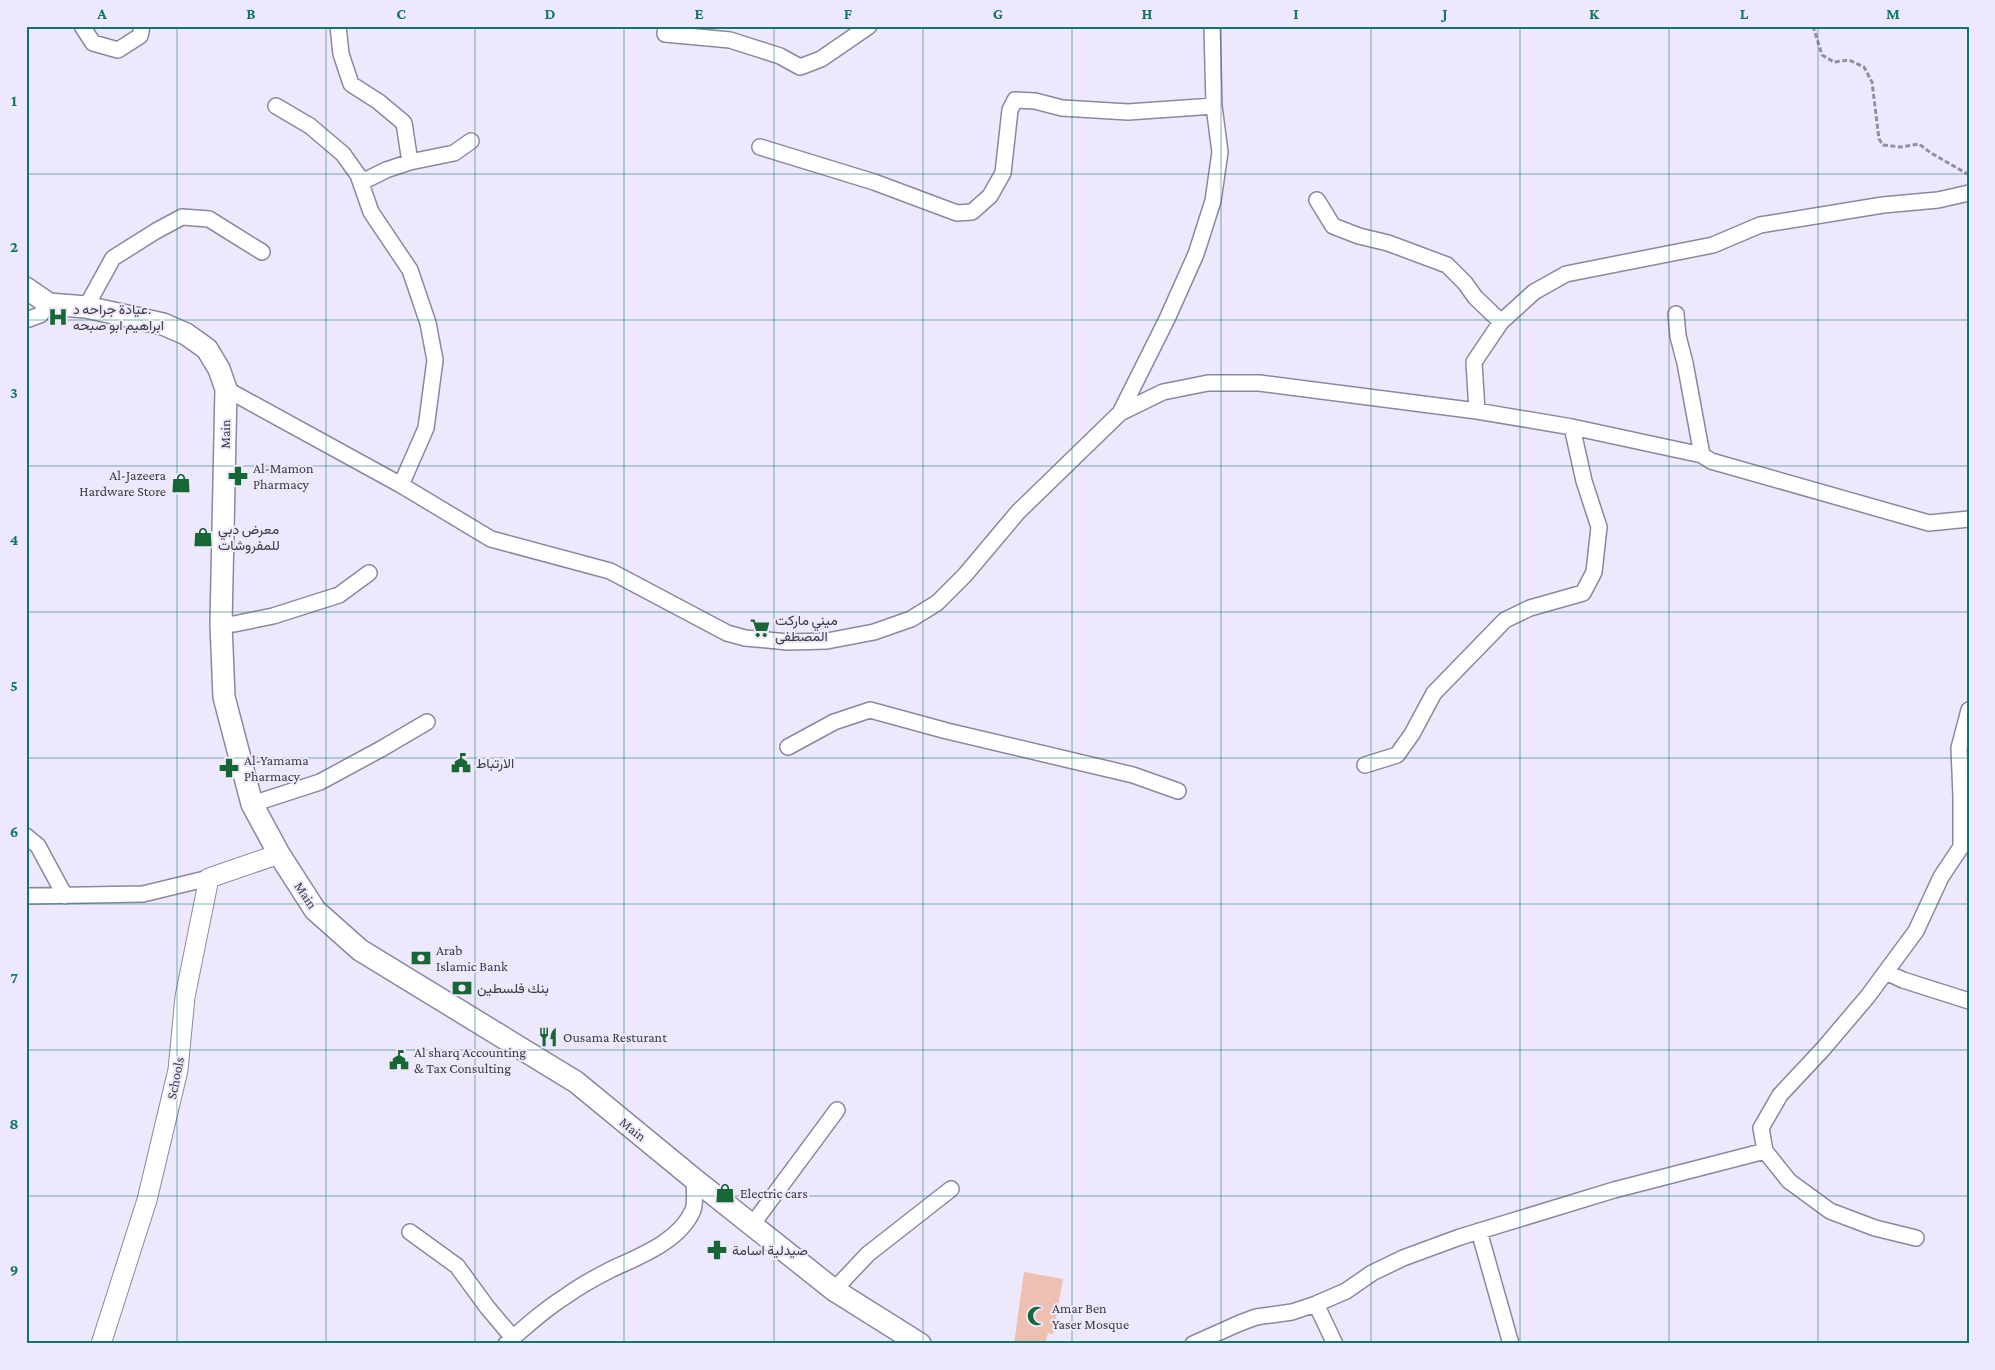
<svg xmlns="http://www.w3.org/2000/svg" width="1995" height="1370" viewBox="0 0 1995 1370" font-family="'Crimson Pro',Vazirmatn,serif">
<rect width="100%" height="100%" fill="#ede8fb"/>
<path fill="#eec0b1" d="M1024,1272l39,7 -10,55 -5,-1 -3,11h-31z"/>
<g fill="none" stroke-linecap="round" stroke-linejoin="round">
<defs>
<path id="minor" d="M82,26l11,17 25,7 22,-14 2,-10
M338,26l3,28 10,30 28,18 25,21 6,39
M666,26l-1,8 65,6 50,16 20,11 21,-8 48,-33
M276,106l34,20 33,28 15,21 13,37 39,58 18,53 7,37 -9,68 -25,57
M760,147l114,35 83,31 15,-1 18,-16 13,-23 7,-63 5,-10 20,1 27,7 66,4 86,-6
M362,182l24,-12 24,-8 44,-9 17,-12
M1317,200l16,26 26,10 29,7 59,22 18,18 10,14 26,25
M86,307l27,-49 43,-27 26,-14 27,2 53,33
M1676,314l2,22 7,27 17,92
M26,320l14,-5 9,-11
M226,389l175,96 90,54 119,32 117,62 18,5 43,4 39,-1 47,-9 37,-13 26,-16 28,-28 53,-63 102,-99 47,-94 29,-65 17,-53 7,-49 -6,-46 -2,-80
M1477,411l-3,-49 27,-40 33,-30 32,-18 147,-29 47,-20 123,-20 55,-5 31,-7
M1120,413l43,-21 45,-9h51l218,28 95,16 130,28 9,6 218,62 40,-4
M221,624h13l39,-8 66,-21 30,-22
M788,747l46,-25 36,-12 77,21 186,44 45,16
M1365,765l32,-10 15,-21 22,-41 71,-73 25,-12 53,-15 11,-21 5,-45 -15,-46 -12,-54
M252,804l68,-22 61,-33 46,-27
M26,836l12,10 27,50
M26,896l117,-2 66,-16
M1886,972l17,8 66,21
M752,1225l85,-115
M1479,1231l32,113
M410,1232l47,34 30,41 26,31
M1916,1238l-41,-10 -45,-17 -41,-30 -24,-30 -4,-23 19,-33 43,-46 45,-53 48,-65 25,-54 20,-30v-51l-2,-48 10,-38
M834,1290l34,-36 83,-65
M1316,1304l19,40
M506,1344c19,-17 38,-34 60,-48 14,-10 30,-19 46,-27 28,-13 68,-28 81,-59 3,-8 1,-22 1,-31
M1193,1344l47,-21 16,-6 36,-5 24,-8 30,-13 26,-18 31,-15 57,-21 154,-47 151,-39"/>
<path id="tertiary" d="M101,1344l46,-144 31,-130 7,-73 24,-119 70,-24"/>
<path id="secondary" d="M26,288l23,16 37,3 77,17 23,10 21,15 12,20 7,20 -5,235 3,73 28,107 27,50 36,56 45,40 216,132 118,97 140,111 86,54"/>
</defs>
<use href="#minor" stroke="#8e86a1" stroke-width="18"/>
<use href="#tertiary" stroke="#8e86a1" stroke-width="21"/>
<use href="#secondary" stroke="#8e86a1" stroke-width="24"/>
<path stroke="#938f9e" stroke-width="3" stroke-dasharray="5 2.5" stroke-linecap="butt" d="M1813,26l9,29 12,7 15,-2 15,7 8,15 7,57 4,6 18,2 18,-3 12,9 38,22"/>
<use href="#minor" stroke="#fff" stroke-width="15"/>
<use href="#tertiary" stroke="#fff" stroke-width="19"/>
<use href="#secondary" stroke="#fff" stroke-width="21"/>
</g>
<path fill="none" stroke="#0f766e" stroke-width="1" stroke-opacity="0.55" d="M177,26v1318M326,26v1318M475,26v1318M624,26v1318M774,26v1318M923,26v1318M1072,26v1318M1221,26v1318M1371,26v1318M1520,26v1318M1669,26v1318M1818,26v1318M26,174h1943M26,320h1943M26,466h1943M26,612h1943M26,758h1943M26,904h1943M26,1050h1943M26,1196h1943"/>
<defs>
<symbol id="hospital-bare" viewBox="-9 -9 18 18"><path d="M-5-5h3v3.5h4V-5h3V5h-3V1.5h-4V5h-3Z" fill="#176736" stroke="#ede8fb" stroke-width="2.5" paint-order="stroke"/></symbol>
<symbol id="pharmacy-bare" viewBox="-9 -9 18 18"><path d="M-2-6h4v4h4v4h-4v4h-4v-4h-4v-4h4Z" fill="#176736" stroke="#ede8fb" stroke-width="2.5" paint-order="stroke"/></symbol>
<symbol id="shop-bare" viewBox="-9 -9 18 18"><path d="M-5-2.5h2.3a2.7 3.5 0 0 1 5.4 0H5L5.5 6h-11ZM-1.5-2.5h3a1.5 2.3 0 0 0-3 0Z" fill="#176736" stroke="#ede8fb" stroke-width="2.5" paint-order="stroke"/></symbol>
<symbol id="supermarket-bare" viewBox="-9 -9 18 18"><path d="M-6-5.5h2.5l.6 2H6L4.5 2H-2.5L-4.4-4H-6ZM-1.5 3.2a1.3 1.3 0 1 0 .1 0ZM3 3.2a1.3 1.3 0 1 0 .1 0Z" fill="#176736" stroke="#ede8fb" stroke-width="2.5" paint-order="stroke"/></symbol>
<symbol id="civic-bare" viewBox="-9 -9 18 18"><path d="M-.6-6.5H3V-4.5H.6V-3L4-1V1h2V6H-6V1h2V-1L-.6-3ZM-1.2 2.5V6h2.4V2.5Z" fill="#176736" stroke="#ede8fb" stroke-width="2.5" paint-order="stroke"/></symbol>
<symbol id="bank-bare" viewBox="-9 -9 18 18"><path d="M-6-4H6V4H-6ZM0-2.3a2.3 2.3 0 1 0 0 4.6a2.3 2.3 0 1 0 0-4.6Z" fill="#176736" stroke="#ede8fb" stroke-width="2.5" paint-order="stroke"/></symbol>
<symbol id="restaurant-bare" viewBox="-9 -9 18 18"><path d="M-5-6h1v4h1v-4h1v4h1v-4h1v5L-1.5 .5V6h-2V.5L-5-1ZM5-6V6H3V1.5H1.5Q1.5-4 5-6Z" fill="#176736" stroke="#ede8fb" stroke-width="2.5" paint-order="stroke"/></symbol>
<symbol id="mosque-bare" viewBox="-9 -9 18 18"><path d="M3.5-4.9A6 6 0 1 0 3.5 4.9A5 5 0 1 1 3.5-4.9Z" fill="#176736" stroke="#ede8fb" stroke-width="2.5" paint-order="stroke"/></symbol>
</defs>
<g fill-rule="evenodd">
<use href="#hospital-bare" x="44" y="303" width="28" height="28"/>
<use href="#pharmacy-bare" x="224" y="462" width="28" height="28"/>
<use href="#shop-bare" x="167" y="469" width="28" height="28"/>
<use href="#shop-bare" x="189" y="523" width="28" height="28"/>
<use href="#supermarket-bare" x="746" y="614" width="28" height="28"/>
<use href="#civic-bare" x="447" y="749" width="28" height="28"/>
<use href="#pharmacy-bare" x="215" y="754" width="28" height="28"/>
<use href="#bank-bare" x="407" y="944" width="28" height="28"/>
<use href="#bank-bare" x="448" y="974" width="28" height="28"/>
<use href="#restaurant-bare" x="534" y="1023" width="28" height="28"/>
<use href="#civic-bare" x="385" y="1046" width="28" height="28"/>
<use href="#shop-bare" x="711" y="1179" width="28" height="28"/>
<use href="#pharmacy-bare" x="703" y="1236" width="28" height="28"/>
<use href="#mosque-bare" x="1023" y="1302" width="28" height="28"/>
</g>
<g text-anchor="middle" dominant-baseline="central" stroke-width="4" stroke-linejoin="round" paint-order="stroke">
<g font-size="14" fill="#3d3a46" stroke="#ede8fb" text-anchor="start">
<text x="73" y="309">عيادة جراحه د.<tspan x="73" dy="16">ابراهيم ابو صبحه</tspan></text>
<text x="253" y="468">Al-Mamon<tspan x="253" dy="16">Pharmacy</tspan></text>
<text x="166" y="475" text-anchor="end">Al-Jazeera<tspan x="166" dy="16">Hardware Store</tspan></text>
<text x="218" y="529">معرض دبي<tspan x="218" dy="16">للمفروشات</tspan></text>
<text x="775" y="620">ميني ماركت<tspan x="775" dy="16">المصطفى</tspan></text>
<text x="244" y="760">Al-Yamama<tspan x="244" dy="16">Pharmacy</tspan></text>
<text x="476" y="763">الارتباط</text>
<text x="436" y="950">Arab<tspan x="436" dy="16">Islamic Bank</tspan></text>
<text x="477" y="988">بنك فلسطين</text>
<text x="563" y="1037">Ousama Resturant</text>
<text x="414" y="1052">Al sharq Accounting<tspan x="414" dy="16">&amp; Tax Consulting</tspan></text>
<text x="740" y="1193">Electric cars</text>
<text x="732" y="1250">صيدلية اسامة</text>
<text x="1052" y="1308">Amar Ben<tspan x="1052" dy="16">Yaser Mosque</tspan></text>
</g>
<g font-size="14" fill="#3d3a46" stroke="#ede8fb">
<text transform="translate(225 434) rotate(-89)">Main</text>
<text transform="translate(306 895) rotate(56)">Main</text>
<text transform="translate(175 1078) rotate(-79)">Schools</text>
<text transform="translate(633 1129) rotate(39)">Main</text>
</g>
</g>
<rect width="1995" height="1370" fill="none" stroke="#ede8fb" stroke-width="55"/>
<rect x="28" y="28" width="1940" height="1314" fill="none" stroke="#0f766e" stroke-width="2"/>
<g font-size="16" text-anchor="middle" font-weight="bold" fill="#0f766e">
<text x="102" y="19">A</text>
<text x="251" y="19">B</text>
<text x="401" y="19">C</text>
<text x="550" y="19">D</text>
<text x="699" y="19">E</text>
<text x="848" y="19">F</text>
<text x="998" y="19">G</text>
<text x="1147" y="19">H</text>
<text x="1296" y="19">I</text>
<text x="1445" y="19">J</text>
<text x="1594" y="19">K</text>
<text x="1744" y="19">L</text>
<text x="1893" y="19">M</text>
<text x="14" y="106">1</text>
<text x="14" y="252">2</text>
<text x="14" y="398">3</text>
<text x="14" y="545">4</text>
<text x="14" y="691">5</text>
<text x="14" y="837">6</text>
<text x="14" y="983">7</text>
<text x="14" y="1129">8</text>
<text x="14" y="1275">9</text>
</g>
</svg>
